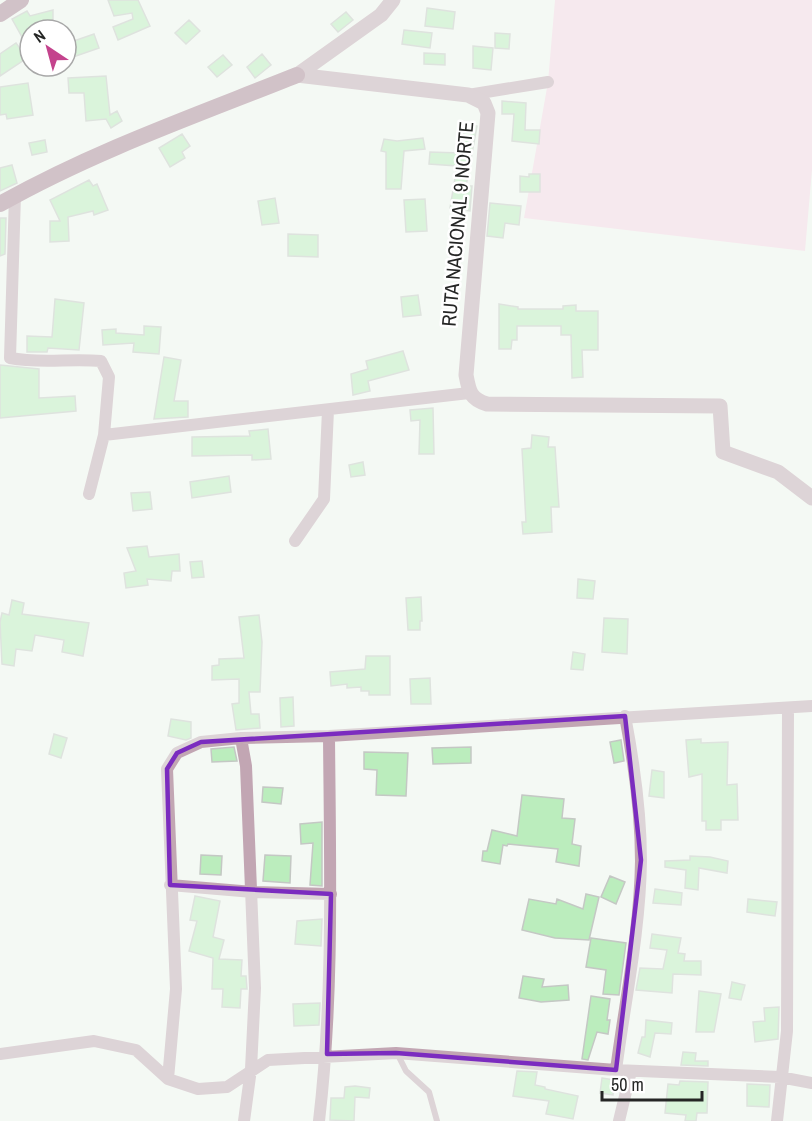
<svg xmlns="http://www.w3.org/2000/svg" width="812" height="1121" viewBox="0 0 812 1121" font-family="'Archivo Narrow',sans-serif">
<rect width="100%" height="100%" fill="#f4f9f4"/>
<path fill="#f9d5e6" d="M555,0h257v170l-7,81 -281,-33 24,-136z"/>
<path fill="#bbedbd" stroke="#c4c8c4" stroke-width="1.5" d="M108,0h30l12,26 -32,14 -5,-13 20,-8 -1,-6 -18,3z
M427,8l28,4 -2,17 -28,-3z
M53,10v10l-31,17 -10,-18 15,-8 3,5z
M346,12l7,8 -15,12 -7,-8z
M189,20l11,11 -14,13 -11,-11z
M404,30l28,3 -2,15 -28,-4z
M495,33l15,1 -1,15 -14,-1z
M94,34l5,14 -26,9 -5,-14z
M16,43l11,15 -27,18v-22z
M473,46l20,2 -2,22 -18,-2z
M424,53l21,1v11l-21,-1z
M262,54l9,11 -16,13 -8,-11z
M223,55l9,10 -15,12 -9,-10z
M106,76l4,39 7,-4 5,10 -11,7 -5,-9 -20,2 -2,-28h-15l-1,-15z
M28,83l5,32 -26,4 -1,-5 -6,1v-28z
M502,101l24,2 -1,27h15l-1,14 -27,-3 2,-27h-12z
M465,124l12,2 -11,60h6l-2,25 -20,-3 7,-42 -28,-2 1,-12 31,1z
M182,134l8,12 -8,6 3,6 -15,9 -11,-19z
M423,138l2,11 -21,2 -3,38h-15v-37l-5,-1 3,-12 13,2z
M45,140l2,12 -15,3 -3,-12z
M12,165l5,18 -17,8v-23z
M529,174h11v18h-20v-16l9,1z
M89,180l4,6 4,-2 11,26 -14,5 -1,-4 -25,6 1,24 -19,1v-21h10l-10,-21z
M275,198l4,25 -17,2 -4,-24z
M425,199l2,32 -21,1 -2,-32z
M490,203l31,3 -2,19 -14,-2 -2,15 -16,-2z
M0,218h6l-1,36 -5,2z
M288,234l30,1v22l-30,-1z
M418,295l3,20 -18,2 -2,-20z
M55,299l29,4 -5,47 -31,-2 -1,4h-20v-16l25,1z
M499,304l19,3v2h45v-3l13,-1v6h22v39h-16l1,27 -11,1 -1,-43h-10v-9h-44v14h-5l-1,9h-12z
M144,326l17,1 -2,27 -26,-2 1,-9 -31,2 -1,-15 14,-1v4l28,2z
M403,351l6,19 -41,11 2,10 -17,4 -2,-21 17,-5 -2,-8z
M164,357l17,3 -7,41h14v16l-34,2z
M0,365l39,4v29l36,-2 1,15 -76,7z
M433,408l1,46h-15l1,-34 -9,1 -1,-11z
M268,429l3,30 -19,1v-5l-60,1v-19l58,-1 -1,-5z
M532,435l17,2 -1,10h7l4,60h-8l1,25 -29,2 -1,-12h4l-4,-73 9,-1z
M363,462l2,13 -14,2 -2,-12z
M229,476l2,16 -39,6 -2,-16z
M150,492l2,17 -19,2 -2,-18z
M147,546l2,11 30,-3 1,17h-8l-1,10 -24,-2 1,6 -22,3 -2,-15 12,-2 -9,-23z
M202,561l2,16 -12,1 -2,-16z
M578,579l17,2 -2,18 -16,-1z
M421,597l1,24h-2v9h-12l-2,-32z
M12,600l12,3 -2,11 67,9 -6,33 -21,-4 2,-12 -29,-5 -3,16 -16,-2 -2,17 -12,-2 -2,-42 2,-9 7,2z
M259,615l3,27 -2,50h-11l2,22h8l1,14 -24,2 -4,-26 7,-1v-24l-27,1v-14l7,-1v-6l25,-1 -5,-41z
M604,618l24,1 -1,35 -25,-2z
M573,652l12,2 -2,16 -12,-1z
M366,656h24v39h-21v-4h-8v-4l-14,1v-4l-16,2 -1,-14 35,-3z
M430,678l1,26h-20l-1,-25z
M293,697l1,29 -13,1 -1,-29z
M171,719l20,3v16l-5,2 -18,-4z
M54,734l13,4 -6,20 -12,-4z
M701,739v4l27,-1 -1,43 10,-1 1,36h-17v10h-15v-9h-4v-47l-13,3 -3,-37z
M621,740l3,21 -10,2 -4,-21z
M234,747l3,14 -25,1 -1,-13z
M471,747v16l-38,1 -1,-16z
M364,752l44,1 -2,43 -30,-1 1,-25 -13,-1z
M652,770l12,2v26l-15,-2z
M263,787l20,1 -2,16 -19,-2z
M522,795l42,4 -2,19 13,1 -3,25 9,2 -2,20 -23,-4 2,-13 -50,-5 -1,2 -4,-1 -3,19 -18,-3 1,-10h4l5,-21 25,6z
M322,822v64l-12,-1 3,-42 -12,1 -1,-20z
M201,855l21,1 -1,19 -21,-1z
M265,855l26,1 -1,27 -27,-2z
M690,856l20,1 18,4 -1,12 -28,-5 -1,22 -13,-2 1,-18 -21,-3v-6l25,-1z
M610,876l15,6 -9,22 -15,-7z
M655,889l27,4 -1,12 -28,-2z
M586,894l13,3 -10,43 -34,-2 -33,-8 7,-31 27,5 1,-5 26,10z
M195,896l25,5 -7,36 11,3 -5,19 23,1 -1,16h5l1,13h-6l-1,19 -18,-1 1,-18h-11l1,-31 -24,-7 8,-30 -7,-1z
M748,899l29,3 -2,14 -28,-4z
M322,919l-1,27 -26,-2 2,-23z
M652,934l29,4 -3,15 7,1 -1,7h17v14l-28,-1 -1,19 -36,-3 4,-22 23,1 4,-19 -17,-2z
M591,938l35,5 -7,52 -16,-1 3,-24 -20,-3z
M523,976l21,3 -2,8 26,-2 1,15 -28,2 -22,-4z
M732,982l13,3 -4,15 -12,-2z
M699,991l22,3 -7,38h-18z
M591,996l19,3 -3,21h3l-2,14 -11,-2 -9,28 -6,-1z
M320,1003l-1,22 -25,1 -1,-22z
M779,1007l-1,32 -23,3 -2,-20 12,-1 -1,-13z
M646,1020l26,3 -1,11 -16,-1 -5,24 -12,-4 4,-16h3z
M683,1052l13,1 -1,8h13v5l-27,-1z
M517,1071l20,1 -2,13 10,2v2l33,7 -5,23 -27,-5 3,-13 -36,-5z
M602,1078l12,2 -1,15 -13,-2z
M680,1081l28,1 -1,31h-10l-1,8h-11l1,-6 -21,-2 3,-29 11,1z
M747,1084l23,1 -1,22 -22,-1z
M355,1086l15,2 -1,10 -14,-1 -1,24 -24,-1 1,-22h13l1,-11z"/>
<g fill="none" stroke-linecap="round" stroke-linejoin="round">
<path stroke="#c2a6b3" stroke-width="6" d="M397,1053l9,18 23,21 8,29"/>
<path stroke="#c2a6b3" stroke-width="12" d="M468,95l80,-13
M15,195l-5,163c31,6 60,0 91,3l8,16 -5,58 -15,59
M104,435l365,-42
M295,541l29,-42 4,-89
M241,738l5,28 9,222 -4,81 -7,52
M170,885l83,7 78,2
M0,1054l94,-13 42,9 32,29 30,10 29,-2 41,-27 128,-7 220,17 164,7 32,6
M616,1070c9,-69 24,-139 25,-209 0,-48 -7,-98 -16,-145
M168,1079l8,-90 -9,-220 10,-16 24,-11 40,-4 88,-2 483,-30
M319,1121c15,-128 11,-257 10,-385
M619,1121l12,-50
M777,1121l10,-90 1,-323"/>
<path stroke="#c2a6b3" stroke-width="15" d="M297,75l171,20 16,8 4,10 -22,262c3,16 4,24 21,29l233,2 3,46 55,20 34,26
M297,75l84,-60 12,-15"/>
<path stroke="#a77e92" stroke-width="16" d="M0,14l21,-14
M0,204c94,-53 197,-89 297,-129"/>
</g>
<path d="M0 0H812V1121H0ZM625,716l16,144 -25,210 -220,-17 -69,1 4,-160 -161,-9 -3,-116 10,-16 24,-11z" fill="#f4f9f4" fill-opacity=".55" fill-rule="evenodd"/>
<path fill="none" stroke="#7b2cbf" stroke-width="4.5" stroke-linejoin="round" d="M625,716l16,144 -25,210 -220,-17 -69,1 4,-160 -161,-9 -3,-116 10,-16 24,-11z"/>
<g text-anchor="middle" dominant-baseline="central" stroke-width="5" stroke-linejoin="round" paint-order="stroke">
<g font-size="20" fill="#252625" stroke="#fff">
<text transform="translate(457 224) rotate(-85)">RUTA NACIONAL 9 NORTE</text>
</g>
</g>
<g transform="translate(48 48) rotate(324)"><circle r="28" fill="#ffffff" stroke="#a8a8a8" stroke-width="1.5"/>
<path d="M0-4.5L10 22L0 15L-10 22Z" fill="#c4438d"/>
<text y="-9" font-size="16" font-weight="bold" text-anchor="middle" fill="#252625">N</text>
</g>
<path d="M602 1091v9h100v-9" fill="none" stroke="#252625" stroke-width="3"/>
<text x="611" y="1091" font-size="18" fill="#252625" stroke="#ffffff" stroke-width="4.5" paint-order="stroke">50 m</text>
</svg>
